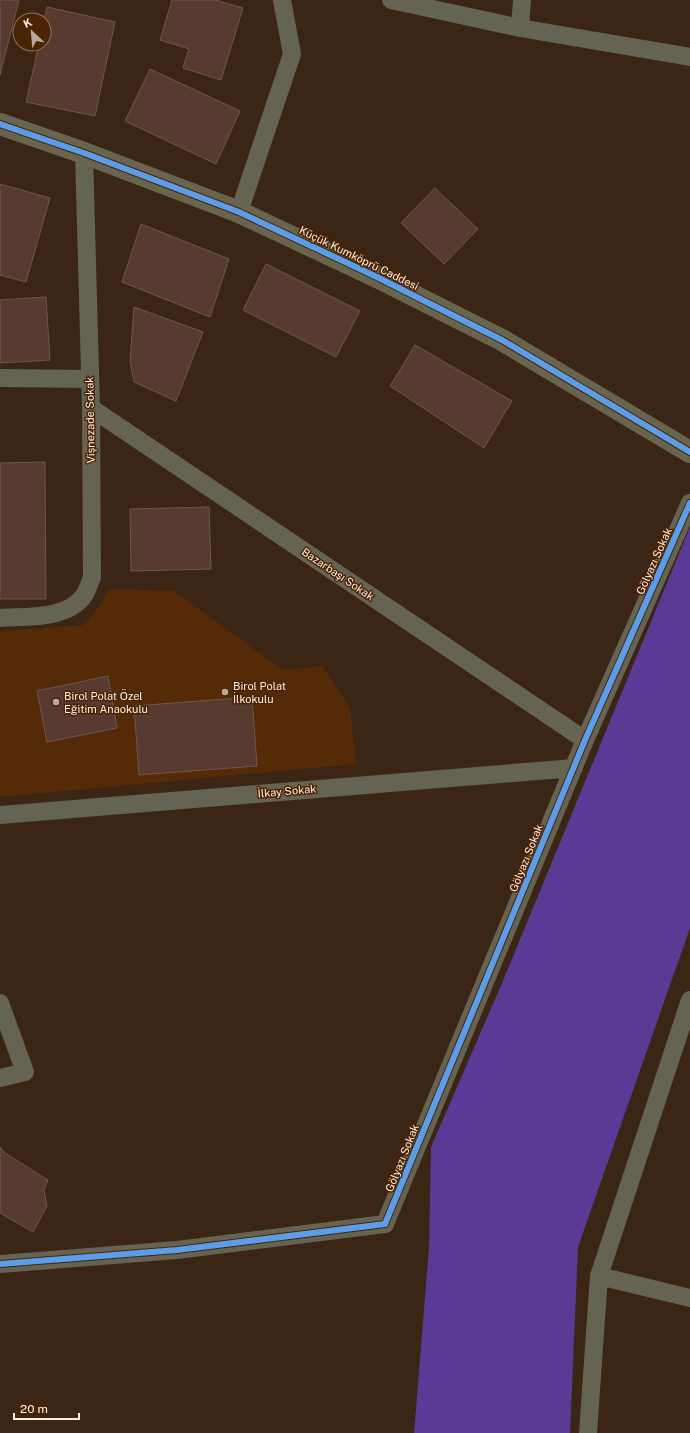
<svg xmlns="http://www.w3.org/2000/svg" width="690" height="1433" viewBox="0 0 690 1433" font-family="'Public Sans',sans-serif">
<rect width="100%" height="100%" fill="#3b2514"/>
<path fill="#552a07" d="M108,589l66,2 109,79 39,-4 28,42 6,56 -356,33v-166l84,-6 18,-22z"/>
<path fill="#5b3a95" d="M690,527v401l-112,319 -8,186h-156l15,-185 2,-101 71,-164z"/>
<path fill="#573a30" stroke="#6c584e" d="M0,0h19l-19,75z
M172,0h43l28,8 -22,72 -38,-12 6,-19 -29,-9z
M47,7l68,15 -20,94 -69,-14 13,-58h5v-24z
M150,69l90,42 -24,53 -91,-43z
M0,184l50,14 -24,84 -26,-7z
M435,188l43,41 -34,35 -43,-41z
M141,224l88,35 -19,58 -88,-35z
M266,264l94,47 -24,46 -93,-47z
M46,297l4,63 -50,3v-63z
M134,307l69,25 -27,69 -42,-19 -4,-21z
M415,345l97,56 -28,47 -94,-62z
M45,462l1,137h-46v-136z
M209,507l2,62 -80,2 -1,-62z
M108,676l9,52 -70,14 -10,-51z
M252,697l5,69 -118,9 -5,-69z
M0,1147l5,6 43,27 -4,10 3,16 -14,26 -33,-19z"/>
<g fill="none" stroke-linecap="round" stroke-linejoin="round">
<path stroke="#656351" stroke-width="18" d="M391,0l129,28 170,29
M520,28l2,-28
M239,212l53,-158 -10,-54
M0,378l89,1
M91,408l494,332
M0,618c26,-2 69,2 85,-24 3,-5 5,-12 7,-17l-1,-169 -7,-255
M0,815l574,-47
M0,1003l25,69 -25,6
M0,1264l177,-14 208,-26 200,-484 105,-237
M599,1276l91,22
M588,1433l11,-157 91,-276"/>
<path stroke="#68644e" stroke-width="22" d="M0,124l84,29 155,59 138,65 125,63 188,112"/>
<defs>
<path id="cycleway" d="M0,124l84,29 155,59 138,65 125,63 188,112
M0,1264l177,-14 208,-26 200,-484 105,-237"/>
</defs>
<use href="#cycleway" stroke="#4b2404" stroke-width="8"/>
<use href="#cycleway" stroke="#5a9eea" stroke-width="6"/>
</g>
<g fill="#b9a79b" stroke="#4b2404" stroke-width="1.5">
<circle cx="225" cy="692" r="4"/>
<circle cx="56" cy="702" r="4"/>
</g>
<g text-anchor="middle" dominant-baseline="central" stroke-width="3" stroke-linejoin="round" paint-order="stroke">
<g font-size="11" fill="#fdede4" stroke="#4b2404">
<text transform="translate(359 258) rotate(26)">Küçük Kumköprü Caddesi</text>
<text transform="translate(90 420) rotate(-91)">Vişnezade Sokak</text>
<text transform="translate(654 561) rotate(-66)">Gölyazı Sokak</text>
<text transform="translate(338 574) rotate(34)">Bazarbaşı Sokak</text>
<text transform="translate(287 791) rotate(-5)">İlkay Sokak</text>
<text transform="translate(526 858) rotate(-68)">Gölyazı Sokak</text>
<text transform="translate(402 1158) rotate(-68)">Gölyazı Sokak</text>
</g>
<g font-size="11" fill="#fdede4" stroke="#4b2404" text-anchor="start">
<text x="233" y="686">Birol Polat<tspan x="233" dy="13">İlkokulu</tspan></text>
<text x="64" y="696">Birol Polat Özel<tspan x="64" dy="13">Eğitim Anaokulu</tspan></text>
</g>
</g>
<g transform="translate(32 32) rotate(334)"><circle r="19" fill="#4b2404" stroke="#92745e"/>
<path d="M0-3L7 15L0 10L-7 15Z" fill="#b9a79b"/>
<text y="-6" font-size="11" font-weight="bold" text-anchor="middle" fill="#fdede4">K</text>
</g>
<path d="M14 1413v6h65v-6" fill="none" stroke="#fdede4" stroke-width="2"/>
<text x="20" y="1413" font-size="12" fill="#fdede4" stroke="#4b2404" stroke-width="3" paint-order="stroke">20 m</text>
</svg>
